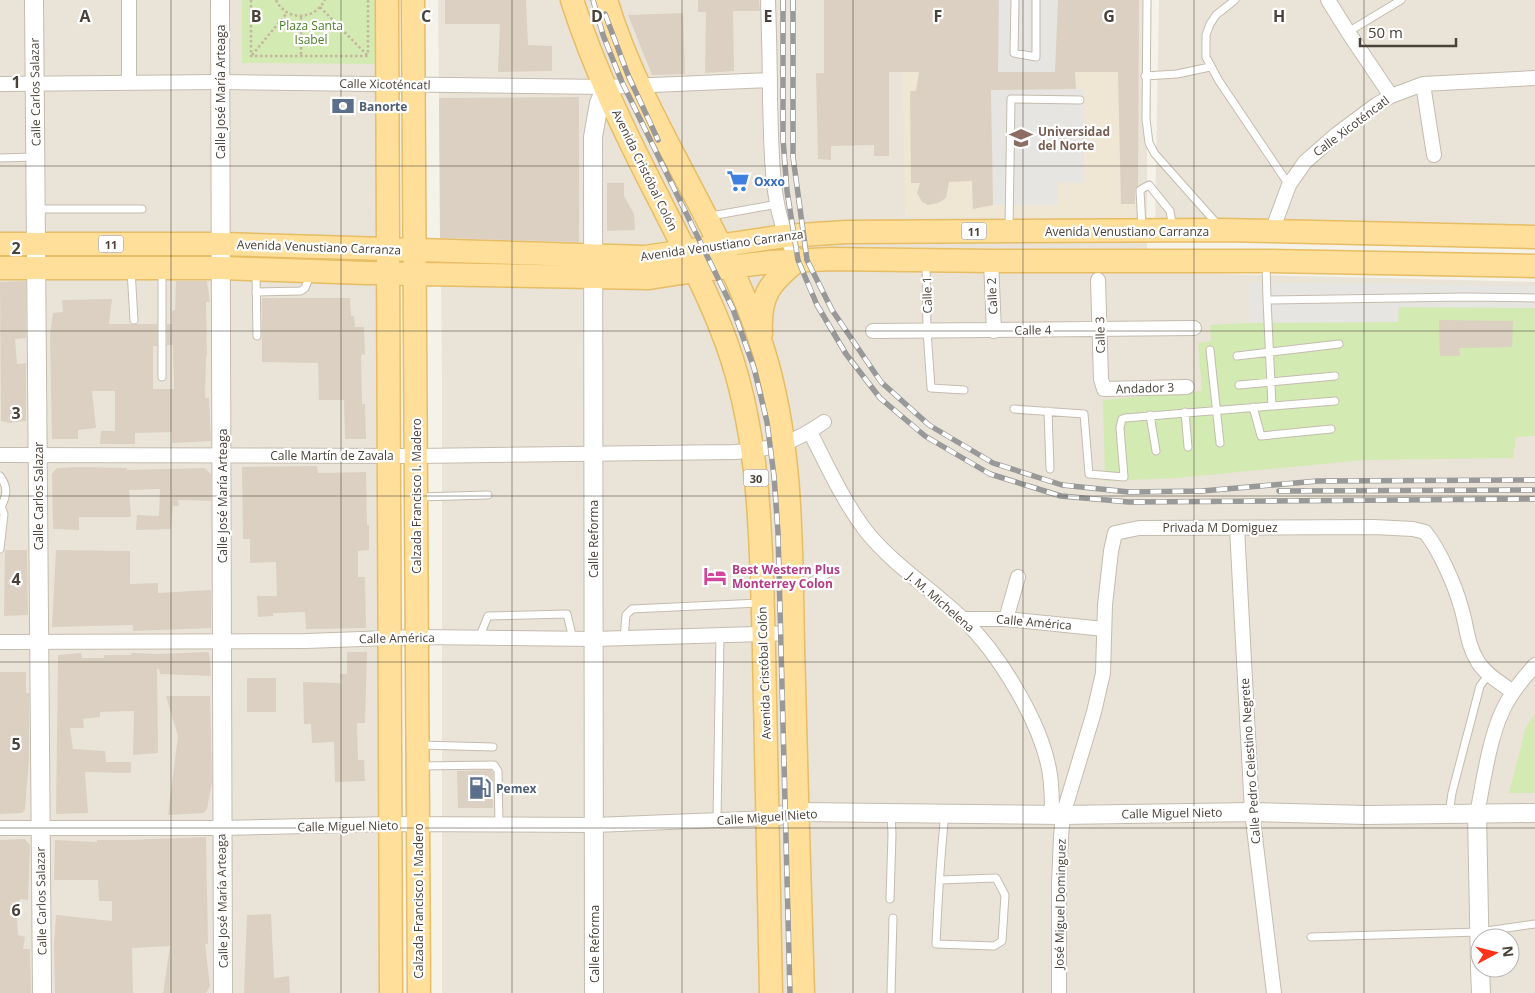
<svg xmlns="http://www.w3.org/2000/svg" width="1535" height="993" viewBox="0 0 1535 993" font-family="'Open Sans',sans-serif">
<rect width="100%" height="100%" fill="#f5f2ea"/>
<path fill="#eae4d8" fill-rule="evenodd" d="M0,0h387l2,993h-389z
M438,0h709v272l388,10v711h-1093v-620zM1480,938h30v30h-30z
M1159,0h376v229l-380,-5z"/>
<path fill="#efe6d4" d="M1138,71v147l-233,-1 -2,-145z"/>
<path fill="#d3eab3" d="M242,0h138l-1,64 -137,-1z
M1249,282l286,4v150l-19,1 -3,21 -149,2 -187,18 -72,3 -2,-81 99,-9 -4,-48 13,-2 -1,-16 39,-2z
M1535,713v80h-26l17,-66z"/>
<path fill="#e7e5e2" d="M999,0h59l-3,72h-57z
M1083,89l1,94h-27v22h-64l-2,-115z
M1249,282l286,4v22l-136,-1 -1,15 -149,1z"/>
<path fill="#dbd0c2" d="M445,0h81l2,45 24,1v25l-54,1 2,-48h-55z
M698,0h61l1,11h-27l1,60 -29,2 1,-61h-8z
M824,0h175l-1,72h57l3,-72h81l-1,185 -3,5v14h-14l-3,-132h-43l1,17 -85,1 2,115 -20,4 -1,-28 -23,1 -3,16 -8,5 -10,2 -6,-3 -5,-9 3,-10h-9l-1,-92h6l3,-19h-30v84h-15v-11l-43,1v14l-13,-1 -2,-86h8z
M683,13l2,61 -33,1 -24,-60z
M579,97v145l-139,-4 -1,-140z
M607,183h17v13l10,18 1,16 -28,1z
M26,281v57l-11,1 2,25 9,-1v58l-16,2 -9,-2 -1,-139z
M176,281h31l3,21h-4l1,54h-1l-1,42h4l2,43 -39,2v-11l-37,1v11h-35l1,-13h14v-40h-23l4,37 -18,2v9h-26l-2,-105 3,-21 10,-1 -1,-12 50,-1 -3,25h48v22h-4v43h21l-1,-44h-6v-21h5v-13l3,-1z
M262,298h88l1,18h3l1,11h9l1,27 -4,1 1,49h3l1,35h-21l-1,-39h-25l-1,-37 -56,-1z
M1439,320l74,1 -1,26 -53,1 1,8h-20z
M317,466l1,7 48,-1 1,53h2v25l-11,1v26h7l1,51 -60,1 -1,-17 -32,1v3l-15,1 -1,-21h20l-1,-34 -26,1v-24h-7l-1,-72z
M79,467l48,1v2l77,-2 7,6v27l-33,-1 1,6h-6l-2,23 -35,1 1,-15 22,1 1,-27 -31,1 2,27h-52v13l-26,-1 -1,-55 5,-6z
M5,550h22l1,65 -24,1z
M56,550l74,1v33l28,-1v10l53,-3v38l-78,3v-6l-81,2z
M209,652l2,24 -51,-2 -1,-5h-2l1,84 -25,2 1,-44 -34,1v5l-17,2 1,9h-14l3,21 32,2 1,11h25v11l-46,-1 3,41 -32,1 2,-159 23,-2 1,5h22v-3h27l1,-2 26,1z
M347,652h20l-2,71h-8l1,37h6l1,21 -30,1 -1,-40 -22,1 -1,-19h-7l-1,-42 38,1 -1,-9h7z
M0,672h26v21h3v66l-4,51 -3,3 -22,1z
M247,678h29v34h-29z
M166,696h44l2,86 -5,27 -3,4 -36,2 10,-79z
M491,770l2,3v35h-35l-1,-37z
M206,837l2,107h-3l5,42 -4,7h-43l7,-47 -38,2 1,45h-78l-1,-48 2,-30 56,6v-20h-13l-1,-21h-44l1,-40 42,2v-2h31z
M25,839l5,6 -2,55 -8,-1 -3,17 1,19 7,2 -2,12h7l1,44h-31v-153z
M271,914l3,64 15,-2 1,17h-46l3,-78z"/>
<g fill="none" stroke-linecap="round" stroke-linejoin="round">
<defs>
<path id="service" d="M1015,0l-1,53 22,4v-57
M1147,0l-1,119 3,24 6,11 64,72
M1235,0l-19,15 -6,9 -4,11v22l13,24 70,104
M1348,32l53,-32
M1145,76l32,-2 33,-7
M0,158l35,-1
M36,209h106
M711,216l67,-12
M1009,228l2,-129 69,1
M1142,228l-2,-38 9,-5 21,26 3,17
M926,263l1,68 4,57 33,2
M1266,264l1,36 198,-3 70,1
M131,270l3,50
M162,271v106
M256,272l1,64
M256,292l45,-1 4,-3 6,-15
M1267,300l5,106
M1210,350l10,93
M1237,356l102,-12
M1239,385l96,-9
M1253,407l8,29 70,-7
M1014,409l70,5 5,60 35,3 -4,-49 2,-9 3,-1 210,-17
M1048,411l2,58
M1185,412l3,35
M1150,415l6,36
M0,476c8,11 7,18 2,29
M419,497l69,-2
M0,504l4,10 -4,35
M795,589l41,-19
M479,638l9,-22 79,-2 6,25
M624,638l2,-23 6,-6 127,-6
M420,745l73,2
M420,766l74,-1 4,6 1,55
M1449,814l3,-21 28,-107 9,-12
M717,820l3,-184
M940,880l56,-2 9,17 -3,46 -8,5 -58,-2c2,-43 4,-87 9,-130
M890,899l2,-65 -1,-20
M1311,937l168,-5 56,-8
M891,993l2,-75"/>
<path id="minor" d="M129,0v83
M768,0c1,33 2,66 2,100 2,52 -1,114 28,160
M1328,0l20,32 43,64
M0,84l220,-2 386,5 164,-7
M1423,84l11,71
M1272,231l17,-46 16,-23 32,-28 39,-29 15,-9 32,-12 112,-6
M991,261l3,70
M1098,280l3,99 3,10 83,-2
M873,331l321,-3
M810,432c17,33 33,69 56,99 28,35 66,58 98,89 35,34 76,101 85,149 3,15 3,31 3,46
M0,455l416,1 319,-4c39,-3 57,-8 89,-30
M1237,528l15,284 22,181
M963,619h43l98,10
M1006,619l12,-42
M0,642l306,-1 111,-4 177,2 199,-6
M1477,814c6,-30 12,-74 25,-102 8,-18 20,-32 33,-47
M0,828h222l168,-4 204,1 174,-7
M1059,993v-110l2,-46 2,-22 31,-103 9,-39 2,-68 6,-54 4,-18 24,-5 235,-1 39,2 12,3c14,17 30,53 36,75 6,19 6,38 17,55 8,13 23,21 35,30"/>
<path id="tertiary" d="M34,0l8,993
M220,0l3,993
M1477,814l3,153
M768,818l30,-6 265,3 189,-3 114,3 169,-2
M1480,968l1,25
M594,993l-1,-856 6,-34 7,-16"/>
<path id="primary" d="M387,0l4,993
M413,0l6,993
M572,0c22,69 54,135 87,199 26,52 55,104 73,160 30,94 29,195 32,292 3,114 5,228 7,342
M606,0c37,123 119,227 157,349 30,95 28,199 30,297 3,116 6,231 10,347
M0,244h221l424,13 140,-21 61,-4 376,-2 313,7
M0,268h221l146,5 282,5 46,-7 76,-9 60,-3 160,2h275l269,5
M761,334c-2,-38 8,-51 37,-74"/>
</defs>
<use href="#service" stroke="#c4bcaf" stroke-width="9"/>
<use href="#minor" stroke="#c4bcaf" stroke-width="16"/>
<use href="#tertiary" stroke="#c4bcaf" stroke-width="20"/>
<use href="#primary" stroke="#e7bd66" stroke-width="25"/>
<path stroke="#c4b59d" stroke-width="2.5" stroke-dasharray="2.5 2.5" stroke-linecap="butt" d="M251,0v56h117
M276,0c10,21 38,21 49,0
M368,0v55
M320,7l48,49
M301,17v39
M252,55l35,-42"/>
<use href="#service" stroke="#fff" stroke-width="7"/>
<use href="#minor" stroke="#fff" stroke-width="14"/>
<use href="#tertiary" stroke="#fff" stroke-width="18"/>
<use href="#primary" stroke="#ffdf9a" stroke-width="22"/>
<defs>
<path id="rail" d="M593,0l10,35 18,45 112,229 21,59 13,54 7,54 4,56 12,461
M783,0v139l4,52 11,69 19,45 29,49 34,44 45,38 65,38 71,22 68,6 406,-3
M793,0v157l14,103 25,50 49,72 48,43 64,38 69,22 67,7 73,-1 116,-10 217,-1
M605,14l23,61 30,65
M1279,491l256,-1"/>
</defs>
<use href="#rail" stroke="#999" stroke-width="5.5"/>
<use href="#rail" stroke="#fff" stroke-width="4" stroke-dasharray="11" stroke-linecap="butt"/>
</g>
<path fill="none" stroke="#4a4238" stroke-width="1" stroke-opacity="0.55" d="M171,0v993M341,0v993M512,0v993M682,0v993M853,0v993M1023,0v993M1194,0v993M1364,0v993M0,166h1535M0,331h1535M0,496h1535M0,662h1535M0,828h1535"/>
<defs>
<symbol id="bank-bare" viewBox="-9 -9 18 18"><path d="M-6-4H6V4H-6ZM0-2.3a2.3 2.3 0 1 0 0 4.6a2.3 2.3 0 1 0 0-4.6Z" fill="#5c6f8a" stroke="#fff" stroke-width="2.5" paint-order="stroke"/></symbol>
<symbol id="university-bare" viewBox="-9 -9 18 18"><path d="M0-5L7-2L0 1L-7-2ZM-4 1L0 2.5L4 1V4Q0 6-4 4Z" fill="#8d6e63" stroke="#fff" stroke-width="2.5" paint-order="stroke"/></symbol>
<symbol id="supermarket-bare" viewBox="-9 -9 18 18"><path d="M-6-5.5h2.5l.6 2H6L4.5 2H-2.5L-4.4-4H-6ZM-1.5 3.2a1.3 1.3 0 1 0 .1 0ZM3 3.2a1.3 1.3 0 1 0 .1 0Z" fill="#3f7fe0" stroke="#fff" stroke-width="2.5" paint-order="stroke"/></symbol>
<symbol id="hotel-bare" viewBox="-9 -9 18 18"><path d="M-6-4.5h1.5V1H6V5H4.5V3h-9V5H-6ZM-4 0a1.8 1.8 0 1 1 3.6 0ZM.5 0V-2.5h3Q6-2.5 6 0Z" fill="#d1479c" stroke="#fff" stroke-width="2.5" paint-order="stroke"/></symbol>
<symbol id="fuel-bare" viewBox="-9 -9 18 18"><path d="M-5.5-6h7V0h2V4h1.3V-2.5L3-4.5l.8-.8L6-3V5H2.5V1h-1V6h-7ZM-4.2-4.7v3.2H.2V-4.7Z" fill="#5c6f8a" stroke="#fff" stroke-width="2.5" paint-order="stroke"/></symbol>
</defs>
<g fill-rule="evenodd">
<use href="#bank-bare" x="327" y="90" width="32" height="32"/>
<use href="#university-bare" x="1005" y="122" width="32" height="32"/>
<use href="#supermarket-bare" x="722" y="165" width="32" height="32"/>
<use href="#hotel-bare" x="699" y="560" width="32" height="32"/>
<use href="#fuel-bare" x="464" y="772" width="32" height="32"/>
</g>
<g text-anchor="middle" dominant-baseline="central" stroke-width="4.5" stroke-linejoin="round" paint-order="stroke">
<g fill="#fff" stroke="#807b74" stroke-width="1">
<rect x="961.5" y="222.5" width="25" height="17" rx="4"/>
<rect x="98.5" y="235.5" width="25" height="17" rx="4"/>
<rect x="743.5" y="469.5" width="25" height="17" rx="4"/>
</g>
<g font-size="11" font-weight="bold" fill="#4a4238">
<text x="974" y="231">11</text>
<text x="111" y="244">11</text>
<text x="756" y="478">30</text>
</g>
<g font-size="12" fill="#4b7f28" stroke="#fff">
<text x="311" y="25">Plaza Santa<tspan x="311" dy="14">Isabel</tspan></text>
</g>
<g font-size="12" fill="#4a4238" stroke="#fff">
<text transform="translate(385 84) rotate(1)">Calle Xicoténcatl</text>
<text transform="translate(35 92) rotate(-91)">Calle Carlos Salazar</text>
<text transform="translate(220 92) rotate(-90)">Calle José María Arteaga</text>
<text transform="translate(1351 126) rotate(-37)">Calle Xicoténcatl</text>
<text transform="translate(645 170) rotate(64)">Avenida Cristóbal Colón</text>
<text x="1127" y="231">Avenida Venustiano Carranza</text>
<text transform="translate(722 245) rotate(-8)">Avenida Venustiano Carranza</text>
<text transform="translate(319 247) rotate(2)">Avenida Venustiano Carranza</text>
<text transform="translate(927 295) rotate(-91)">Calle 1</text>
<text transform="translate(992 296) rotate(-93)">Calle 2</text>
<text transform="translate(1033 330) rotate(-1)">Calle 4</text>
<text transform="translate(1100 335) rotate(-91)">Calle 3</text>
<text transform="translate(1145 388) rotate(-2)">Andador 3</text>
<text x="332" y="455">Calle Martín de Zavala</text>
<text transform="translate(38 496) rotate(-90)">Calle Carlos Salazar</text>
<text transform="translate(222 496) rotate(-90)">Calle José María Arteaga</text>
<text transform="translate(416 496) rotate(-90)">Calzada Francisco I. Madero</text>
<text x="1220" y="527">Privada M Domiguez</text>
<text transform="translate(593 539) rotate(-90)">Calle Reforma</text>
<text transform="translate(941 602) rotate(41)">J. M. Michelena</text>
<text transform="translate(1034 622) rotate(5)">Calle América</text>
<text transform="translate(397 638) rotate(-1)">Calle América</text>
<text transform="translate(764 673) rotate(-92)">Avenida Cristóbal Colón</text>
<text transform="translate(1250 761) rotate(-94)">Calle Pedro Celestino Negrete</text>
<text transform="translate(1172 813) rotate(-1)">Calle Miguel Nieto</text>
<text transform="translate(767 817) rotate(-4)">Calle Miguel Nieto</text>
<text transform="translate(348 826) rotate(-1)">Calle Miguel Nieto</text>
<text transform="translate(41 901) rotate(-91)">Calle Carlos Salazar</text>
<text transform="translate(222 901) rotate(-91)">Calle José María Arteaga</text>
<text transform="translate(418 901) rotate(-90)">Calzada Francisco I. Madero</text>
<text transform="translate(1060 904) rotate(-89)">José Miguel Dominguez</text>
<text transform="translate(594 944) rotate(-90)">Calle Reforma</text>
</g>
<g font-size="12" font-weight="bold" fill="#4e5e75" stroke="#fff" text-anchor="start">
<text x="359" y="106">Banorte</text>
<text x="496" y="788">Pemex</text>
</g>
<g font-size="12" font-weight="bold" fill="#785e54" stroke="#fff" text-anchor="start">
<text x="1038" y="131">Universidad<tspan x="1038" dy="14">del Norte</tspan></text>
</g>
<g font-size="12" font-weight="bold" fill="#366cbe" stroke="#fff" text-anchor="start">
<text x="754" y="181">Oxxo</text>
</g>
<g font-size="12" font-weight="bold" fill="#b23c85" stroke="#fff" text-anchor="start">
<text x="732" y="569">Best Western Plus<tspan x="732" dy="14">Monterrey Colon</tspan></text>
</g>
</g>
<g font-size="16" text-anchor="middle" font-weight="bold" fill="#4a4238" stroke="#fff" stroke-width="4.5" stroke-linejoin="round" paint-order="stroke">
<text x="85" y="22">A</text>
<text x="256" y="22">B</text>
<text x="426" y="22">C</text>
<text x="597" y="22">D</text>
<text x="768" y="22">E</text>
<text x="938" y="22">F</text>
<text x="1109" y="22">G</text>
<text x="1279" y="22">H</text>
<text x="16" y="88">1</text>
<text x="16" y="254">2</text>
<text x="16" y="419">3</text>
<text x="16" y="585">4</text>
<text x="16" y="750">5</text>
<text x="16" y="916">6</text>
</g>
<g transform="translate(1495 953) rotate(83)"><circle r="24" fill="#ffffff" stroke="#b7b3af"/>
<path d="M0-4L9 19L0 12L-9 19Z" fill="#ff3418"/>
<text y="-8" font-size="14" font-weight="bold" text-anchor="middle" fill="#4a4238">N</text>
</g>
<path d="M1360 38v8h96v-8" fill="none" stroke="#4a4238" stroke-width="2.5"/>
<text x="1368" y="38" font-size="15" fill="#4a4238" stroke="#ffffff" stroke-width="4" paint-order="stroke">50 m</text>
</svg>
